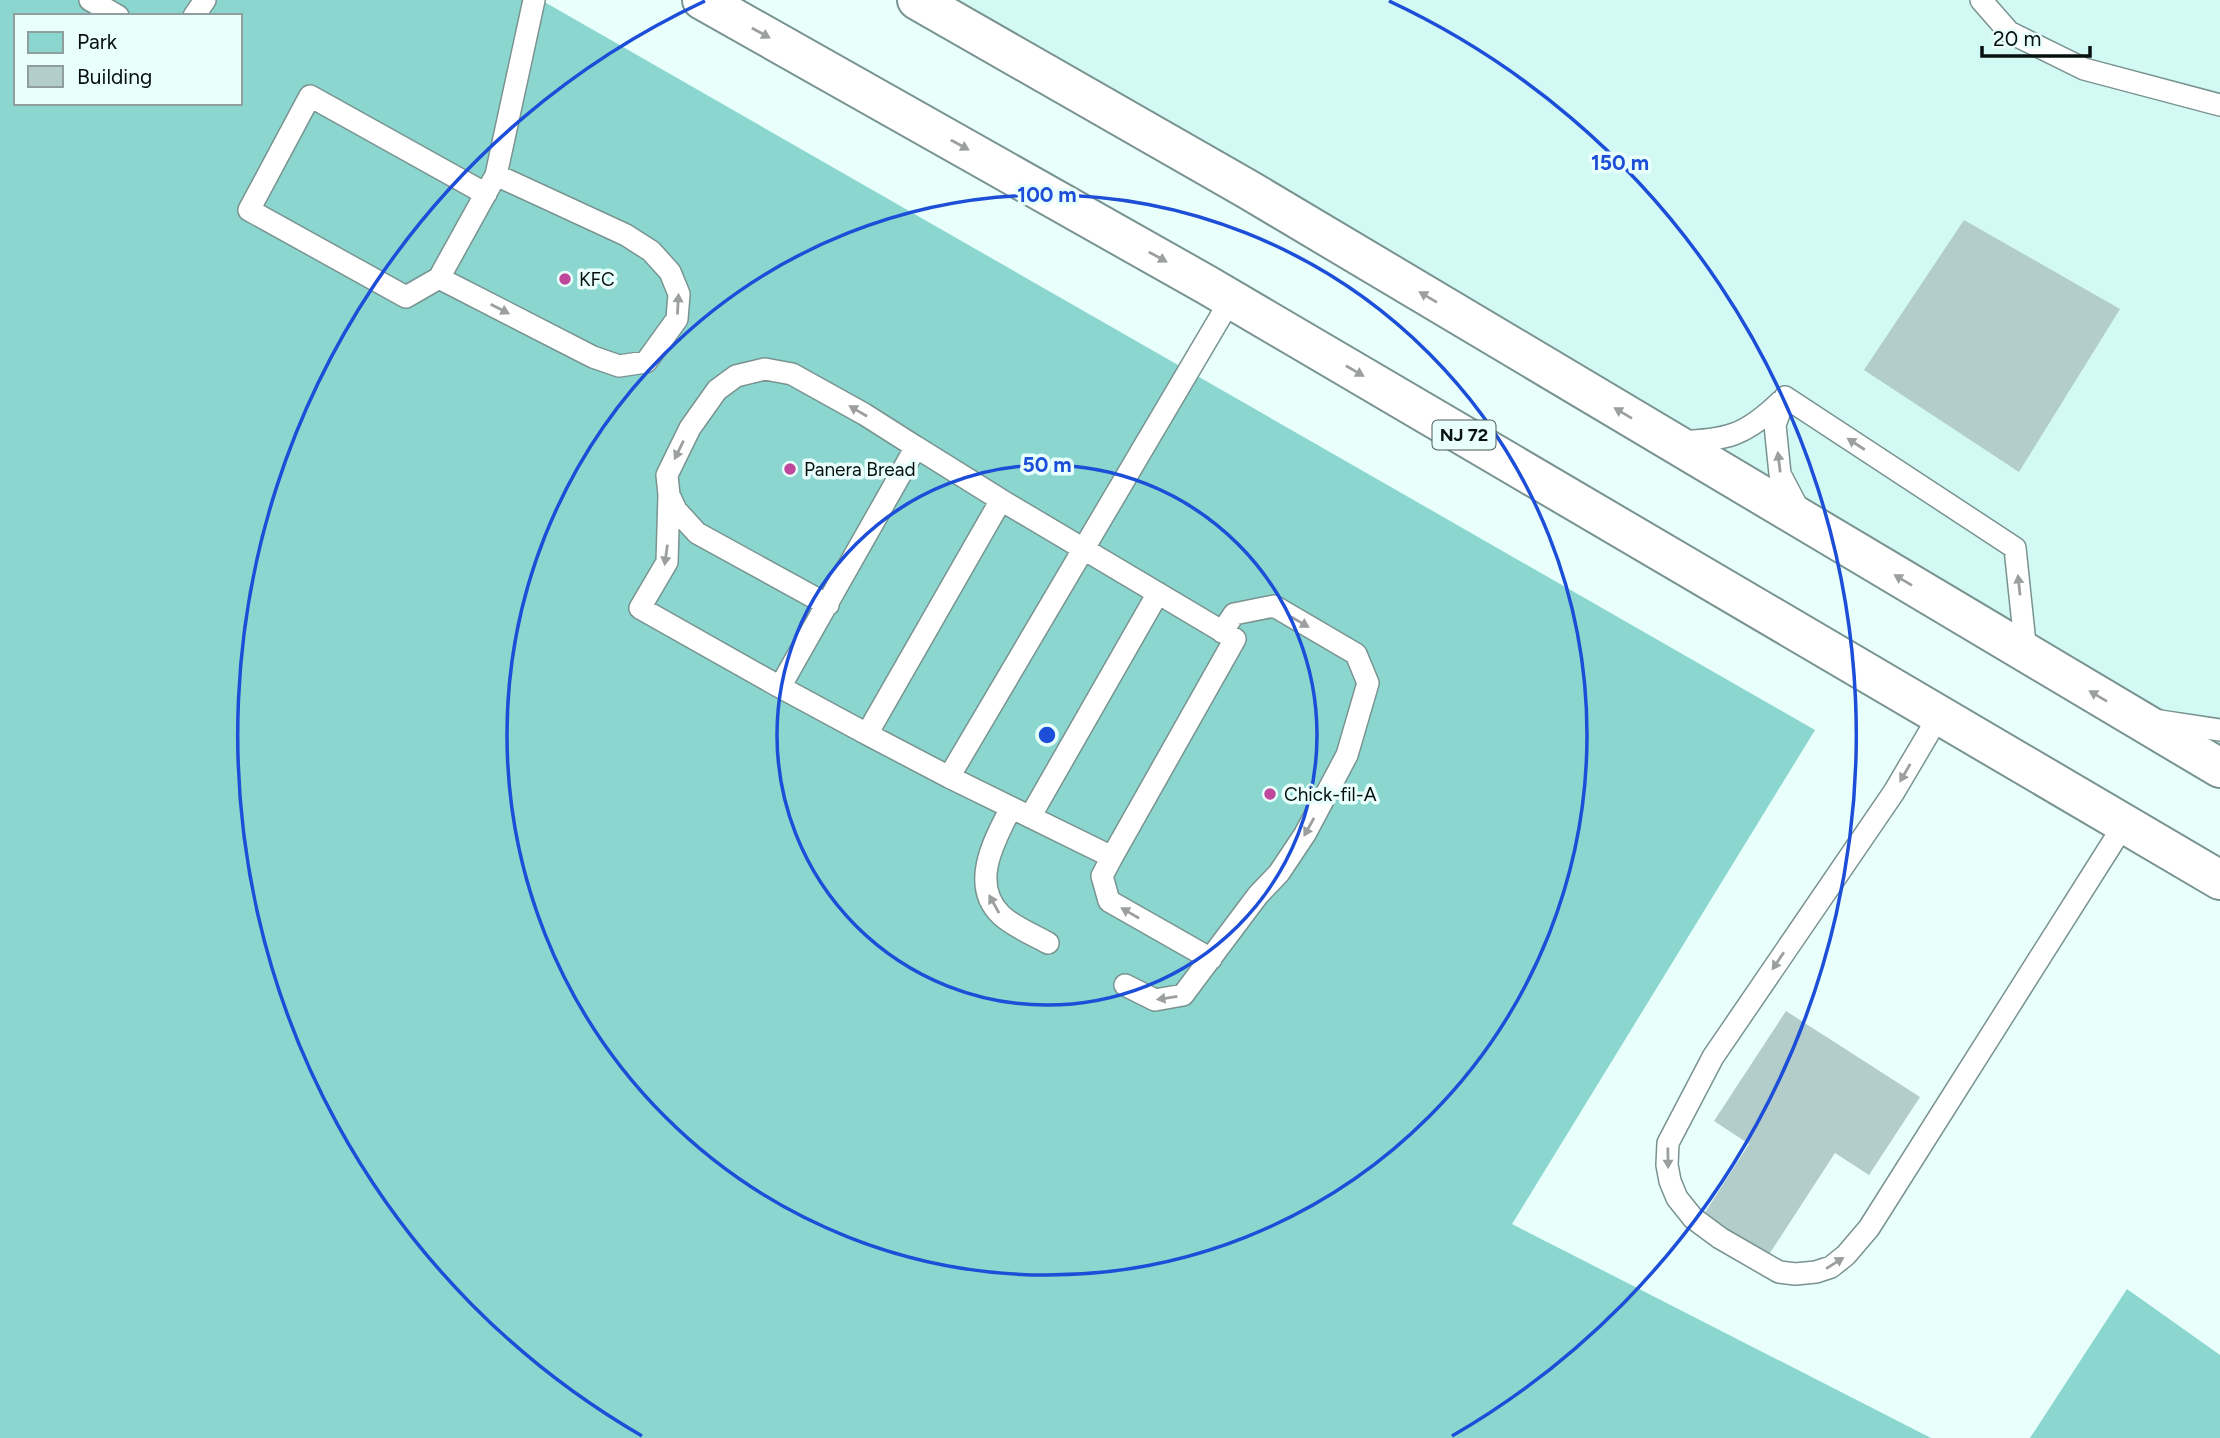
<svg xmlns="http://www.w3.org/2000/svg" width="2220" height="1438" viewBox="0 0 2220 1438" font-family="Figtree,sans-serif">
<rect width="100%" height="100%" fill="#e8fffc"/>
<path fill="#d3f9f4" d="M917,0h1303v768z"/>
<path fill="#8bd7d0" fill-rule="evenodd" d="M0,0h541l1274,730 -303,494 419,214h-1931zM16,16h224v87h-224z
M2127,1289l93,66v83h-190z"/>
<path fill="#b2cdca" d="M1964,220l156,89 -101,163 -155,-102z
M1786,1011l134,86 -51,78 -34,-22 -67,103 -64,-42 45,-70 -35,-23z"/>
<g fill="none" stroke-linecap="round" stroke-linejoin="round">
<defs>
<path id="service" d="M90,0l28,16
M1981,0l28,32 75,37 136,36
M194,16l11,-16
M486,194l-176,-98 -61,114 157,87 33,-19 57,-103 38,-175
M439,278l154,79 26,9 27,-4 31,-43 2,-25 -9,-22 -19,-21 -25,-16 -130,-60
M1785,397l230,151 11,105
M1785,397l-10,28 5,49 21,40
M1678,442c50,-3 66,-5 103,-41
M669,495l-2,67 -27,46 140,79
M828,605l-131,-72 -21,-23 -7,-15 -2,-20 23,-47 27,-38 19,-14 29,-7 27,5 72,40 52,33
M1940,714l-46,78 -181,265 -45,86 -1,22 3,16 7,17 16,20 27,20 59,34 16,2 21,-2 15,-5 15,-12 23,-27 256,-405
M2160,721l60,9
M867,734l-87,-47 136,-240 85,53
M949,777l-82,-43 134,-234 234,139 -123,218 -163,-80 282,-478
M1011,808c-16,31 -42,76 -10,107 11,11 33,20 47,28
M1030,817l128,-224
M1112,857l-10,19 7,25 102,58
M1125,985l30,15 28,-5 75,-100 21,-22 26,-39 42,-79 21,-72 -12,-29 -82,-48 -40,8 -12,18"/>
<path id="trunk" d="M702,0l505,285 1013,595
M917,0l332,190 971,578"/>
</defs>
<use href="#service" stroke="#799390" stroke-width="24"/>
<use href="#trunk" stroke="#799390" stroke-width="42"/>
<use href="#service" stroke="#fff" stroke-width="21"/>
<use href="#trunk" stroke="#fff" stroke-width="38"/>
</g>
<defs><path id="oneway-solid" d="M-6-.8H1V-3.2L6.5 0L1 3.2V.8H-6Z" transform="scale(1.75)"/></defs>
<g fill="#9c9f9f">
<use href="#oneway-solid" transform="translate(761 33) rotate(29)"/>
<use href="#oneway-solid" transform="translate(960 145) rotate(29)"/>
<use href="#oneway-solid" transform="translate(1158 257) rotate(29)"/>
<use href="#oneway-solid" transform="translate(1428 297) rotate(-149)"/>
<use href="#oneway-solid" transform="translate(678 304) rotate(-87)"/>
<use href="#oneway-solid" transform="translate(500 309) rotate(27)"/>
<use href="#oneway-solid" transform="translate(1355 371) rotate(30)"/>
<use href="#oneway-solid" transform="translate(858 411) rotate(-150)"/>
<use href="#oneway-solid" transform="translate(1623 413) rotate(-149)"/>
<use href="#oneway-solid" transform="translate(1856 444) rotate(-147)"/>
<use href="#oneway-solid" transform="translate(679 450) rotate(116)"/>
<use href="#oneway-solid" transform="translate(1779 462) rotate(-97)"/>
<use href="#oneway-solid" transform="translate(666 555) rotate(98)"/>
<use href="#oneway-solid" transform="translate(1903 580) rotate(-149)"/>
<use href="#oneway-solid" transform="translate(2019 585) rotate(-96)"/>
<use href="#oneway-solid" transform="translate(1300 622) rotate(30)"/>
<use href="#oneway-solid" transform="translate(2098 696) rotate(-149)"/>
<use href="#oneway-solid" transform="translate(1905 773) rotate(120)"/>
<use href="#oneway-solid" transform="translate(1309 827) rotate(119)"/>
<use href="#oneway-solid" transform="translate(994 904) rotate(-119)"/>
<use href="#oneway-solid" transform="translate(1130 913) rotate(-150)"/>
<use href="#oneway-solid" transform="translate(1778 961) rotate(124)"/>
<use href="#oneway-solid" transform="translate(1167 998) rotate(171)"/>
<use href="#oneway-solid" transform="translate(1668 1158) rotate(89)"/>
<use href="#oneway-solid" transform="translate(1835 1263) rotate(-32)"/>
</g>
<g fill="none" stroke="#1d4ed8" stroke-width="3.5">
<circle cx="1047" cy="735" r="270"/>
<circle cx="1047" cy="735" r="540"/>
<path d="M642 1436A810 810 0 0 1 705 1M1389 1A810 810 0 0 1 1452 1436"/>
</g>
<g fill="#c0489c" stroke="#e8fffc" stroke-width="2.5">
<circle cx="565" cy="279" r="7"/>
<circle cx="790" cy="469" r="7"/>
<circle cx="1270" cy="794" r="7"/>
</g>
<g text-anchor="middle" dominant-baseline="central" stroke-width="7" stroke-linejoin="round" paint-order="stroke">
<rect fill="#e8fffc" stroke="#4a5856" stroke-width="2" x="1432.5" y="420.5" width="63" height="29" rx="5"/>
<g font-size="18" font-weight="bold" fill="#07100f">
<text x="1464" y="435">NJ 72</text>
</g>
<g font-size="19" fill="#07100f" stroke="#e8fffc" text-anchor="start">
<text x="579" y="279">KFC</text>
<text x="804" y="469">Panera Bread</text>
<text x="1284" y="794">Chick-fil-A</text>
</g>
</g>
<circle cx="1047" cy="735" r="10" fill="#1d4ed8" stroke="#e8fffc" stroke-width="3.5"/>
<g font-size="21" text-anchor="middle" font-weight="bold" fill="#1d4ed8" stroke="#e8fffc" stroke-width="7" stroke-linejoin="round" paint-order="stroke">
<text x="1620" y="170">150 m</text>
<text x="1047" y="202">100 m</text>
<text x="1047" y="472">50 m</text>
</g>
<rect x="14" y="14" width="228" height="91" fill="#e8fffc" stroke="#8e9f9d" stroke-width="2"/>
<rect x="28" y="32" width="35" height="21" fill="#8bd7d0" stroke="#8e9f9d" stroke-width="2"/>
<text x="77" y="49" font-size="21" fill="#07100f">Park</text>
<rect x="28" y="66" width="35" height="21" fill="#b2cdca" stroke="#8e9f9d" stroke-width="2"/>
<text x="77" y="84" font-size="21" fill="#07100f">Building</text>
<path d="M1982 46v10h108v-10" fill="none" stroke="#07100f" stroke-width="3.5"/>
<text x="1993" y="46" font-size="21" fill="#07100f" stroke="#e8fffc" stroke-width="5" paint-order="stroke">20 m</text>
</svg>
